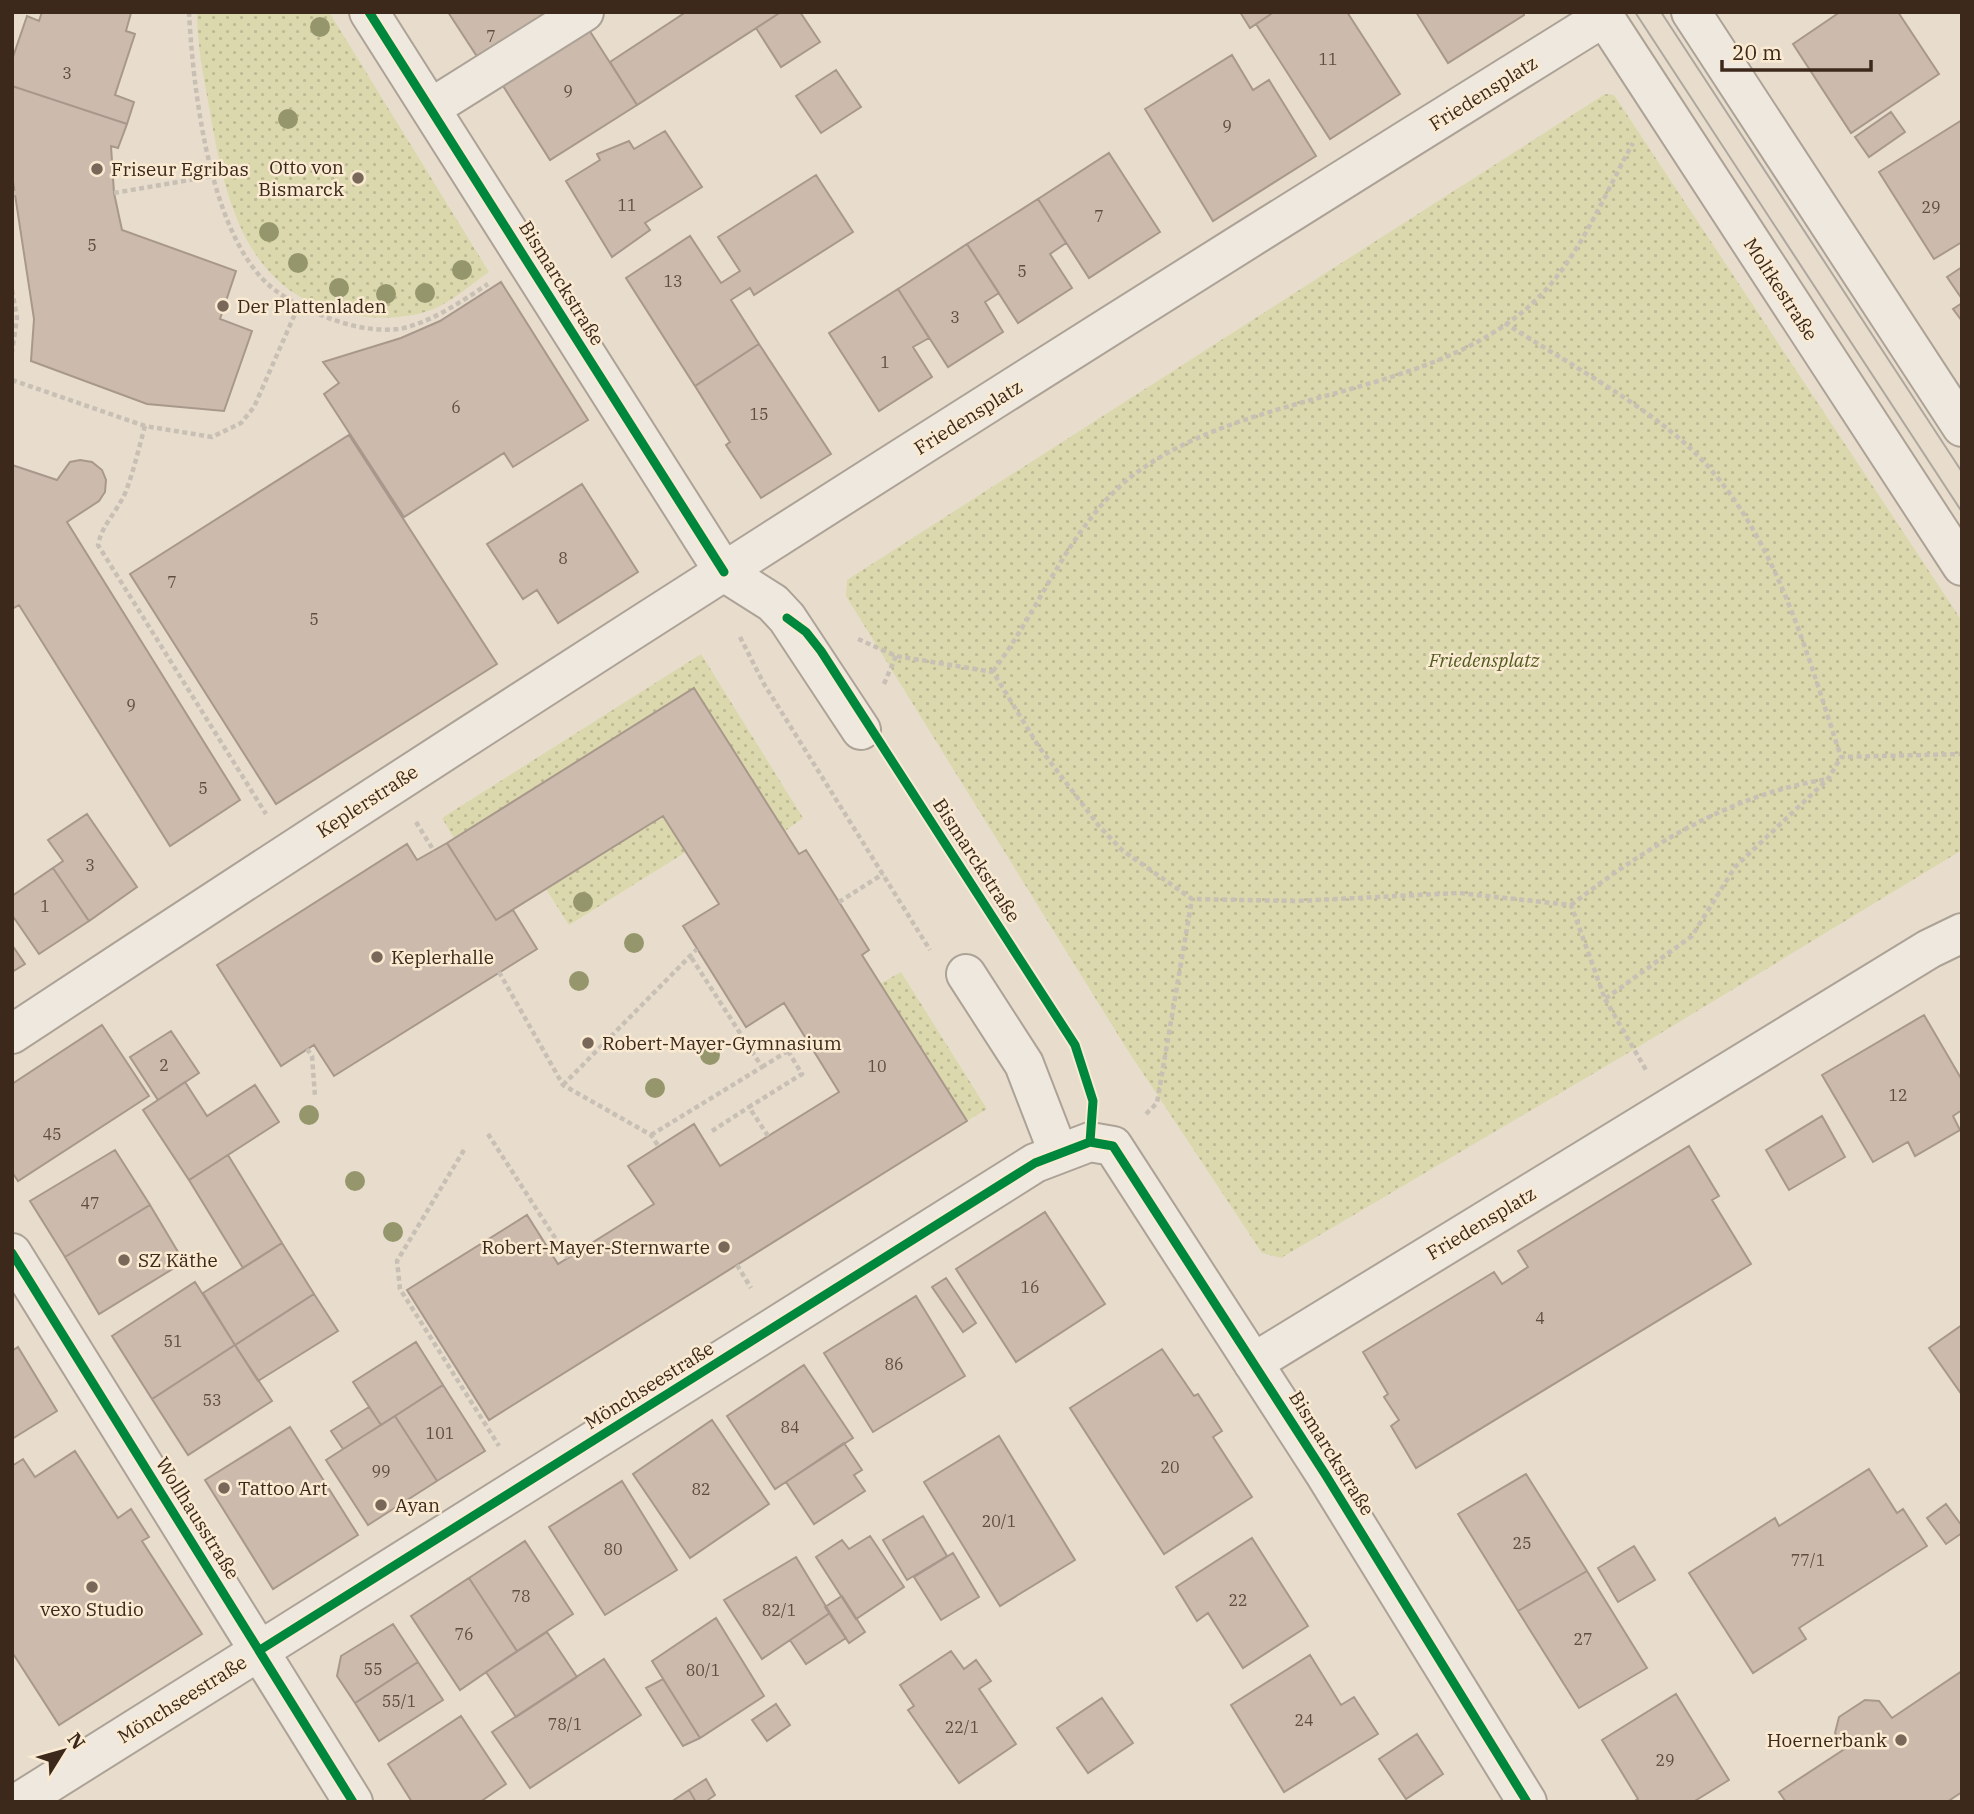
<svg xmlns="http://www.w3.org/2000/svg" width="1974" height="1814" viewBox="0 0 1974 1814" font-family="'IBM Plex Serif',serif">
<defs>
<pattern id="green-dots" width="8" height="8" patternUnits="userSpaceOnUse" patternTransform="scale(1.75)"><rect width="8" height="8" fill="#dbd8ad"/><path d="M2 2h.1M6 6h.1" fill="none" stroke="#bdb994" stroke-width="1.8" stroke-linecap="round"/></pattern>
</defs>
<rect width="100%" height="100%" fill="#e8ddcc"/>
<path fill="url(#green-dots)" d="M197,12h132l160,260c-18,12 -38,31 -58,38 -25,9 -53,9 -78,5 -105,-16 -128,-113 -143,-203 -6,-33 -13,-66 -13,-100z
M1605,94l9,1 348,526v229l-329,200 -352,208 -19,-5 -137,-207 -279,-450 1,-16z
M701,654l102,164 -18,13 -91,-143 -240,150 -12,-20z
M663,816l23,36 -117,73 -23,-36z
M901,972l86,137 -20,12 -87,-137z"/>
<path fill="#ccbaad" stroke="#a8988b" stroke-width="2" d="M42,12l89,1 -5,18 9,3 -20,61 19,7 -7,22 -115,-38v-26l15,-44 12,5z
M448,12h106l-74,49z
M686,12h95l-144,93 -27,-43z
M781,12h19l20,30 -39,25 -25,-39z
M1240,12h34l-24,16z
M1274,12h73l53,82 -70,45 -74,-115z
M1416,12h107l1,3 -76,48z
M1840,12h58l41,62 -88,59 -58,-89z
M584,22l53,83 -87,55 -52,-82z
M1232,55l21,35 16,-10 47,76 -103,65 -68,-112z
M836,70l25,37 -40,26 -25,-37z
M12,86l115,38 -9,24 -7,-2 3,47 8,37 114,41 -16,48 32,12 -28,80 -77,-7 -116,-43 3,-42 -22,-144z
M1891,112l14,20 -36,25 -14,-20z
M1962,120v122l-28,17 -55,-87z
M665,131l37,56 -57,36 5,7 -38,27 -46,-76 34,-21 -3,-6 32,-13 5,8z
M1109,153l51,79 -71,46 -51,-79z
M816,175l37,57 -99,63 -4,-7 -19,12 28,44 -64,42 -69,-108 64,-42 31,47 19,-12 -22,-34z
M1038,199l28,44 -16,11 22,34 -54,35 -51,-79z
M967,244l32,49 -14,9 18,30 -55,35 -50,-78z
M1962,267v32l-15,-22z
M501,282l87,138 -75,47 -9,-14 -100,64 -80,-123 15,-11 -16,-21 78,-24 39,-17z
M898,289l31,49 -16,9 19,30 -53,34 -50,-78z
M1962,303v18l-9,-12z
M759,344l72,110 -70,44 -35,-53 4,-3 -35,-56z
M349,435l148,229 -221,140 -146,-230z
M80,460l12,2 10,8 4,10 -1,12 -6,9 -32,21 173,278 -70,46 -151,-241 -7,4v-144l45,15 13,-18z
M582,484l56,88 -80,51 -21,-33 -14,9 -36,-55z
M694,688l105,166 7,-4 33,52 30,48 -7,5 105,166 -478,299 -82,-130 120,-75 31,49 96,-60 -26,-38 66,-42 26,42 119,-74 -55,-89 -38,24 -63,-101 36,-22 -56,-88 -167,104 -49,-77z
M87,814l50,73 -48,34 -36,-53 10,-7 -15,-21z
M447,843l49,77 17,-10 24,39 -203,127 -20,-31 -33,21 -64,-101 190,-121 10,16z
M53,868l36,53 -50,33 -27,-39v-19z
M12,945l13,19 -13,8z
M1924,1015l38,65v30l-9,6 7,14 -45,26 -7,-14 -35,20 -51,-87z
M102,1025l47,71 -131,85 -6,-9v-88z
M171,1031l28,42 -41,27 -28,-43z
M185,1082l22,34 48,-31 24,37 -90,58 -46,-70z
M1822,1116l23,41 -56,33 -23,-40z
M1689,1146l30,50 -7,4 39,64 -335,204 -25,-42 8,-6 -15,-23 4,-3 -25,-42 131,-80 8,12 26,-17 -10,-16z
M115,1150l35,55 -85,52 -35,-56z
M228,1155l54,88 -39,25 -54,-88z
M150,1205l34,57 -85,52 -34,-57z
M1045,1212l60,92 -89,58 -60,-93z
M282,1243l32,51 -79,51 -32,-52z
M946,1278l30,45 -13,9 -31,-45z
M195,1282l40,63 -83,54 -40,-63z
M314,1294l24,37 -80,50 -23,-36z
M916,1296l49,80 -92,56 -49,-79z
M1962,1325v70l-33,-47z
M416,1342l27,43 -62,40 -28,-43z
M235,1345l37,56 -84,54 -36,-56z
M18,1347l39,64 -45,28v-88z
M1162,1349l32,47 4,-2 24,37 -9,6 39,60 -88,57 -94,-146z
M804,1365l49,73 -78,51 -48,-73z
M443,1385l42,66 -48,30 -42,-65z
M369,1407l12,18 -38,24 -12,-18z
M395,1416l42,65 -69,44 -42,-65z
M712,1420l57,84 -79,54 -57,-84z
M290,1427l68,108 -85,54 -68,-109z
M999,1436l76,124 -75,46 -76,-124z
M844,1443l18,27 -8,5 11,16 -51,33 -28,-42z
M75,1451l43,67 13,-9 18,28 -7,4 60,93 -143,91 -47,-73v-186l11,-7 12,18z
M1869,1469l28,44 6,-4 24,37 -128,82 7,11 -53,34 -64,-100 86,-55 4,8z
M1526,1474l61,97 -69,40 -60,-97z
M622,1481l55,89 -72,45 -56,-88z
M1946,1504l16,22v7l-16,11 -19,-26z
M923,1516l24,40 -40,24 -24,-40z
M870,1536l34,51 -48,32 -40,-62 26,-17 7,9z
M1252,1538l56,88 -65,42 -35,-55 -11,8 -21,-34z
M525,1541l48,73 -56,37 -48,-73z
M1634,1546l21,34 -37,22 -20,-34z
M953,1553l26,44 -38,23 -27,-43z
M796,1557l34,56 -68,46 -38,-59z
M1587,1571l60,97 -68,40 -61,-97z
M469,1578l48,73 -57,39 -49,-74z
M842,1596l23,36 -16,11 -24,-36z
M830,1613l16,25 -40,26 -16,-24z
M716,1618l48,78 -64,42 -48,-77z
M393,1624l25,38 -63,41 -18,-27 4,-20z
M547,1632l30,45 -61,40 -30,-45z
M951,1651l13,18 12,-9 15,21 -12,8 37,55 -57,39 -51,-73 6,-4 -14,-21z
M1310,1655l31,50 13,-8 24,37 -94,58 -53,-87z
M604,1659l37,56 -111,73 -38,-56z
M418,1662l25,38 -64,41 -24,-38z
M1962,1671v121l-15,10h-161l-7,-10 67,-44 -11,-15 4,-16 26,-17 14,1 13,17z
M663,1679l37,59 -17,8 -37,-58z
M1676,1694l53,86 -36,22h-60l5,-3 -36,-59z
M1102,1698l31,45 -45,30 -31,-45z
M776,1704l14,21 -23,16 -15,-21z
M461,1716l45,68 -26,18h-68l-24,-38z
M1417,1734l26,40 -37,25 -27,-40z
M706,1779l9,16 -10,7h-9l-7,-12z
M689,1790l7,12h-25z"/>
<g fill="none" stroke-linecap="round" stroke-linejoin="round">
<defs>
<path id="minor" d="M369,12l355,560 49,31 14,15 74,112
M1601,12l361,554
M1691,12l271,415
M431,108l153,-96
M966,974l58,90 34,88
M12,1034c526,-347 1057,-685 1592,-1017
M12,1253l341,549
M1253,1363l676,-414 33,-16
M19,1802l1016,-639 55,-21 23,4 212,328 202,328"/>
</defs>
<use href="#minor" stroke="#ada296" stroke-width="42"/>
<path stroke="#c8bfb5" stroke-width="4.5" stroke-dasharray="5 3.5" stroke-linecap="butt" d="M189,12c4,76 19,204 70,263 17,20 43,33 67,42 23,9 52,16 78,11 31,-8 58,-27 84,-44
M12,193h4
M114,193l99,-17
M12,290l5,28 -5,34
M1505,323c57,37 137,80 185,125 84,79 116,203 151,309
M12,380l133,46 67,11 29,-14 13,-16 44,-100
M145,426c-6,21 -11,44 -19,65 -8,20 -24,33 -28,54l168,269
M740,637l24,47 166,266
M858,639l38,17 97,16 46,75 60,79 23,24 70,49 104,2 163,-8 112,12 34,94 87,-63 43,-69 93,-88 13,-22 121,-3
M993,671c50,-65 79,-155 150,-203 117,-80 288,-70 392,-167 44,-42 69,-106 98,-158
M884,684l12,-28
M416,822l18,29
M839,902l44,-28
M1571,905c77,-59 160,-111 257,-126
M499,972l64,113 88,50 8,12
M1605,999l41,71
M307,1049l5,7 3,40
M762,1067l44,-27
M563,1085l134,-136
M1146,1114l11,-11 35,-204
M712,1131l37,-24
M488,1134l80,124
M651,1135l111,-68 -73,-113
M768,1136l-19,-29 53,-33 -14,-23
M464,1150l-67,111 3,28 99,157
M737,1265l14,23"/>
<use href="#minor" stroke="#efe8df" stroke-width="38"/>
<path stroke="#aea79f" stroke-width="2" d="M1635,12l327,500
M1661,12l301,460"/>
<defs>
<path id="cycleway" d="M369,12l355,560
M787,618l19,14 15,19 254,394 18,56 -3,41
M12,1253l341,549
M260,1650l775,-487 55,-21 23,4 212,328 202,328"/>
</defs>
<use href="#cycleway" stroke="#f9ead1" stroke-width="13"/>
<use href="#cycleway" stroke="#00873e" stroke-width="9"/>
</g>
<g fill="#96966d">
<circle cx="320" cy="27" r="10"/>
<circle cx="288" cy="119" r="10"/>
<circle cx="269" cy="232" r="10"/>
<circle cx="298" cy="263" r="10"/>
<circle cx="462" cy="270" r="10"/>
<circle cx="339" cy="288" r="10"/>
<circle cx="425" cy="293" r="10"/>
<circle cx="386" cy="294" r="10"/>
<circle cx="583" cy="902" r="10"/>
<circle cx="634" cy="943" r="10"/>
<circle cx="579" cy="981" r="10"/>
<circle cx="710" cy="1055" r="10"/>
<circle cx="655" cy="1088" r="10"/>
<circle cx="309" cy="1115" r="10"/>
<circle cx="355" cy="1181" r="10"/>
<circle cx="393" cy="1232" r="10"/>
</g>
<g fill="#79685a" stroke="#f9ead1" stroke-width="2.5">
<circle cx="97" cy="169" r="7"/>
<circle cx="358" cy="178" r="7"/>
<circle cx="223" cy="306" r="7"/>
<circle cx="377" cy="957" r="7"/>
<circle cx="588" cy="1043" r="7"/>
<circle cx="724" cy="1247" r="7"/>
<circle cx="124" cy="1260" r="7"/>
<circle cx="224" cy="1488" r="7"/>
<circle cx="381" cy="1505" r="7"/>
<circle cx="92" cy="1587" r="7"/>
<circle cx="1901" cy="1740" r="7"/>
</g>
<g text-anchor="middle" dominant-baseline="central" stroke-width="5" stroke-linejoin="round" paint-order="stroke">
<g font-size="16" fill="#614d40">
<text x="491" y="36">7</text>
<text x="1328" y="59">11</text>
<text x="67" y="73">3</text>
<text x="568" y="91">9</text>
<text x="1227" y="126">9</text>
<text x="627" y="205">11</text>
<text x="1931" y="207">29</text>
<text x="1099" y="216">7</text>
<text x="92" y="245">5</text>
<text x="1022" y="271">5</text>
<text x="673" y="281">13</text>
<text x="955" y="317">3</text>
<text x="885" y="362">1</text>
<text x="456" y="407">6</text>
<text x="759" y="414">15</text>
<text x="563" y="558">8</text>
<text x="172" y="582">7</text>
<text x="314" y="619">5</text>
<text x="131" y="705">9</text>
<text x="203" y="788">5</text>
<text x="90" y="865">3</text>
<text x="45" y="906">1</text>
<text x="164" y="1065">2</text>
<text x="877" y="1066">10</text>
<text x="1898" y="1095">12</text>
<text x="52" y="1134">45</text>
<text x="90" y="1203">47</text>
<text x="1030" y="1287">16</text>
<text x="1540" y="1318">4</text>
<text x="173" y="1341">51</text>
<text x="894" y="1364">86</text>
<text x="212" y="1400">53</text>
<text x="790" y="1427">84</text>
<text x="440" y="1433">101</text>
<text x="1170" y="1467">20</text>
<text x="381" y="1471">99</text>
<text x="701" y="1489">82</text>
<text x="999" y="1521">20/1</text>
<text x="1522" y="1543">25</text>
<text x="613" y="1549">80</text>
<text x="1808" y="1560">77/1</text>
<text x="521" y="1596">78</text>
<text x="1238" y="1600">22</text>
<text x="779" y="1610">82/1</text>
<text x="464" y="1634">76</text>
<text x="1583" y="1639">27</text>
<text x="373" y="1669">55</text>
<text x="703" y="1670">80/1</text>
<text x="399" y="1701">55/1</text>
<text x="1304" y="1720">24</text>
<text x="565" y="1724">78/1</text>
<text x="962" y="1727">22/1</text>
<text x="1665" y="1760">29</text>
</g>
<g font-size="19" fill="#3d291c" stroke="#f9ead1">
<text transform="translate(1483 93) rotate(-32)">Friedensplatz</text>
<text transform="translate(562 283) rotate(58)">Bismarckstraße</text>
<text transform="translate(1781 289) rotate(57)">Moltkestraße</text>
<text transform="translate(968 417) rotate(-32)">Friedensplatz</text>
<text transform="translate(367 801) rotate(-33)">Keplerstraße</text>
<text transform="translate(977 860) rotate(57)">Bismarckstraße</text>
<text transform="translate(1481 1223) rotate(-31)">Friedensplatz</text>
<text transform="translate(649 1385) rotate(-32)">Mönchseestraße</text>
<text transform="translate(1332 1453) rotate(58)">Bismarckstraße</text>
<text transform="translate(198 1518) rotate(58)">Wollhausstraße</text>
<text transform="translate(182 1699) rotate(-32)">Mönchseestraße</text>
</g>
<g font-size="19" fill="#3d291c" stroke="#f9ead1" text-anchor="start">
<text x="344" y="167" text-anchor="end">Otto von<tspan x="344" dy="22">Bismarck</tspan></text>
<text x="111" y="169">Friseur Egribas</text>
<text x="237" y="306">Der Plattenladen</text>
<text x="391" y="957">Keplerhalle</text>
<text x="602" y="1043">Robert-Mayer-Gymnasium</text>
<text x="710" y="1247" text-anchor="end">Robert-Mayer-Sternwarte</text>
<text x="138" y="1260">SZ Käthe</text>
<text x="238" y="1488">Tattoo Art</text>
<text x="395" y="1505">Ayan</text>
<text x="92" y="1609" text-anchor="middle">vexo Studio</text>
<text x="1887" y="1740" text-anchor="end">Hoernerbank</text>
</g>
<g font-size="19" font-style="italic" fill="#535c20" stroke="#f9ead1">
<text x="1484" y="660">Friedensplatz</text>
</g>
</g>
<rect width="1974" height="1814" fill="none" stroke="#3d291c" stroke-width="28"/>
<g transform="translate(63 1751) rotate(53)" stroke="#f9ead1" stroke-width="5" paint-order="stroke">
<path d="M0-5L12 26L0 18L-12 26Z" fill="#3d291c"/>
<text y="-10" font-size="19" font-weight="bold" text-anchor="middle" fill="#3d291c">N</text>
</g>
<path d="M1722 60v10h149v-10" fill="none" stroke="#3d291c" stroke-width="3.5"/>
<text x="1732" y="60" font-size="21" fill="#3d291c" stroke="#f9ead1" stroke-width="5" paint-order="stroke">20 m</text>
</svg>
